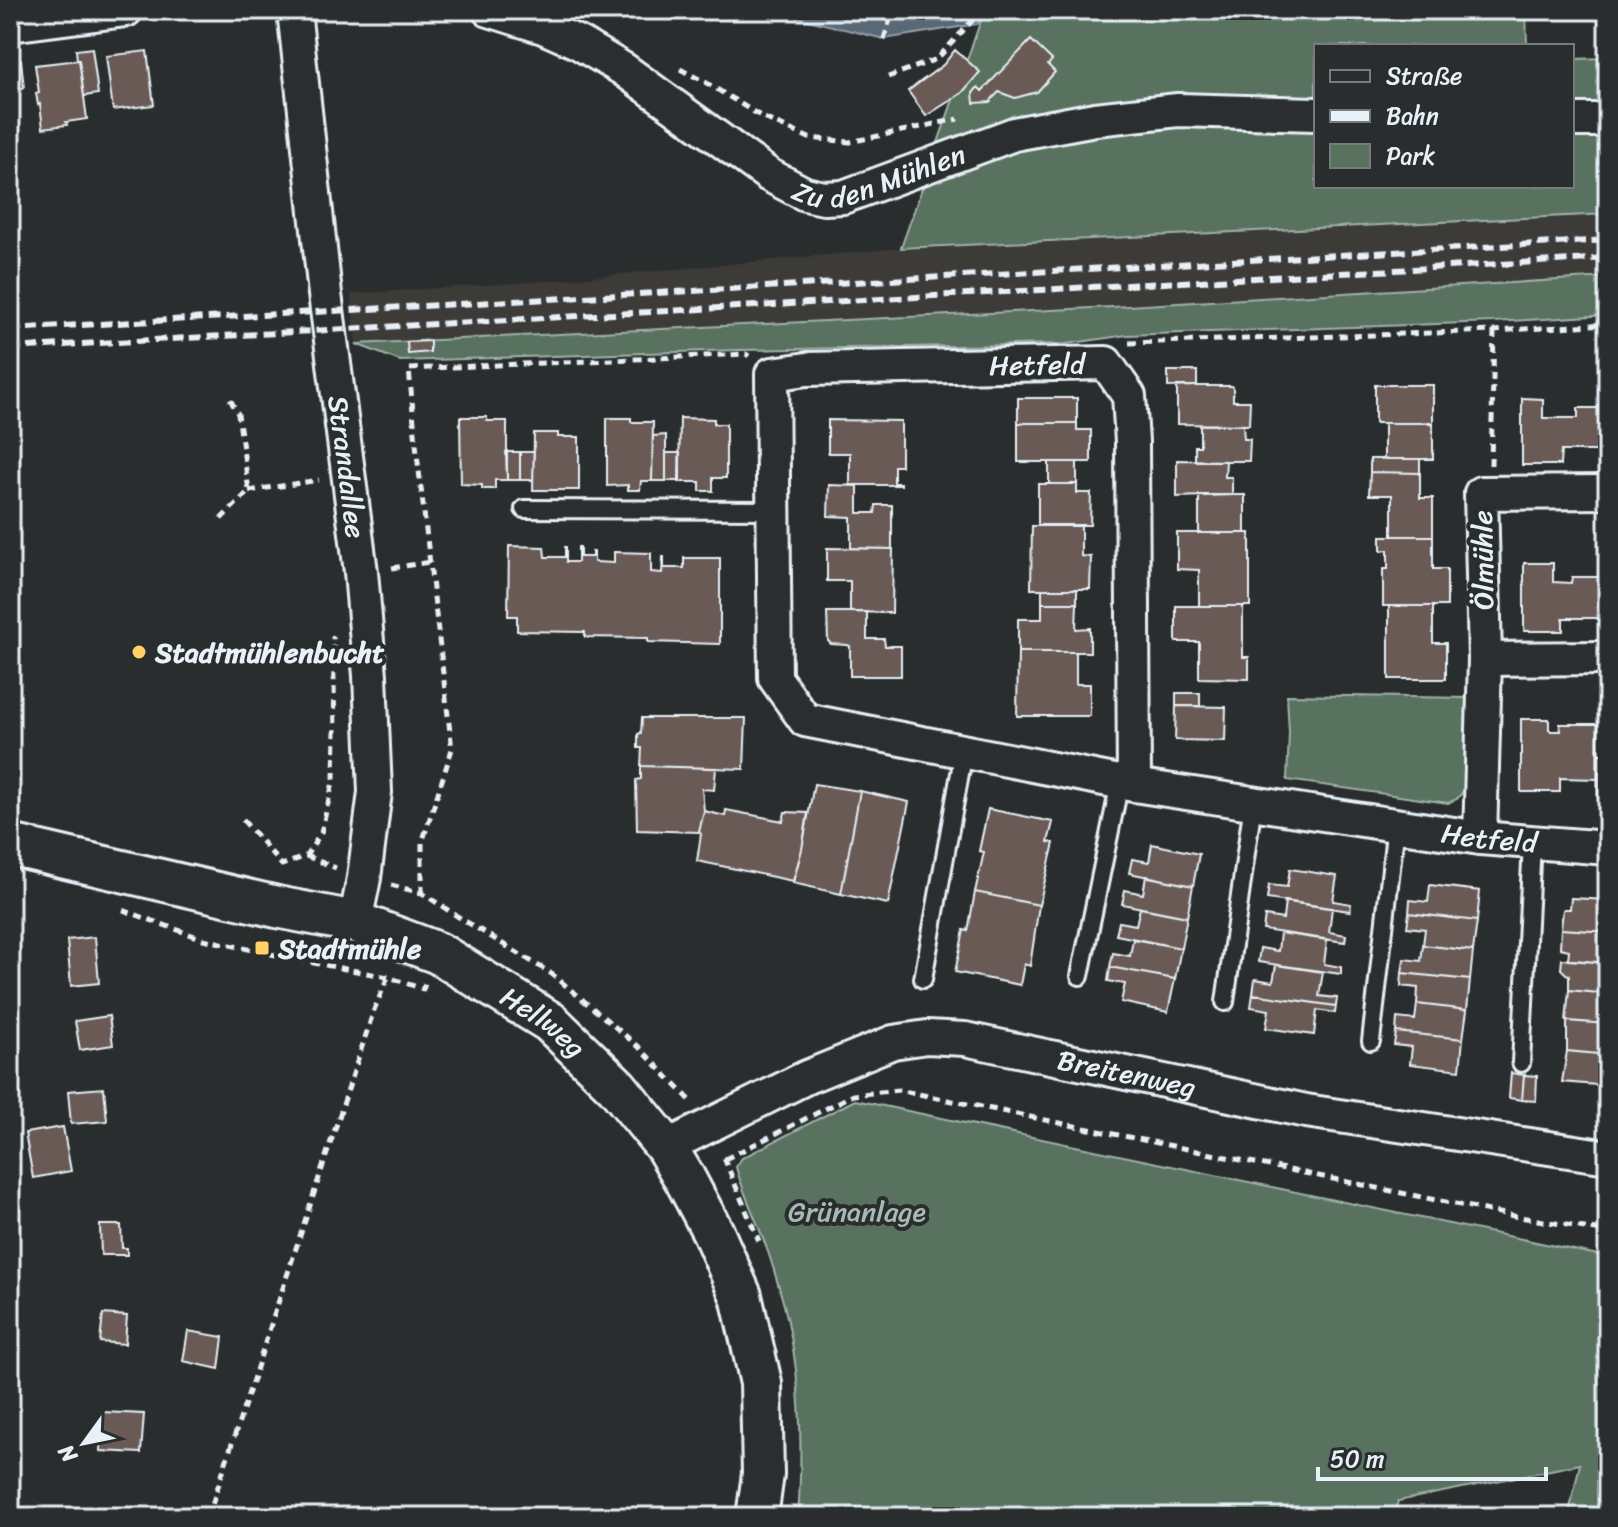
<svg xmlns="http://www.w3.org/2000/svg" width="1618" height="1527" viewBox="0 0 1618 1527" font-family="Sriracha,sans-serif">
<rect width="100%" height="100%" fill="#2a2d2e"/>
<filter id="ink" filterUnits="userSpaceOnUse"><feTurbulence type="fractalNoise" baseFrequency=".0125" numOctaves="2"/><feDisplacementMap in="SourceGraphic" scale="16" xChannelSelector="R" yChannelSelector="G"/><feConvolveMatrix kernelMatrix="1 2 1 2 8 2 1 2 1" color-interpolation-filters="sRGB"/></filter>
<g filter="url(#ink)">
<path fill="#3e3a39" d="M1608,214v63l-496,30 -756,37 -5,-50 195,-13 355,-33z"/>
<path fill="#59725e" stroke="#a0b2ab" stroke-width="2" d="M989,10h537l1,36h-211v140h256v-127l36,-1v156l-707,34 80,-228z
M1608,277v38l-114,7 -367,13 -61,9 -327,6 -339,11 -44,-17 756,-37z
M1287,695l181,3 -2,90 -9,11 -9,4 -161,-23 2,-47z
M855,1100l753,157v260h-40l12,-53 -182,37 -5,16h-595c5,-71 4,-143 -14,-212 -6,-21 -12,-44 -20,-64 -9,-25 -21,-48 -28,-74l6,-9z"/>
<path fill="#586875" stroke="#929fa9" stroke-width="2" d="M768,10h221l-12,14 -93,15z"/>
<path fill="#6b5a54" stroke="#e8f1f8" stroke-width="2" d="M1031,40l21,20 -4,5 7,7 -18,20 -22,6 -16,-6 -7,7 -1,3 -17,1 -1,-10 5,-6 4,4z
M92,48l6,46 -14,2 -5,-36h-2l-1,-10z
M955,50l25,22 -18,21 -36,23 -18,-25 35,-26z
M147,51l7,54 -41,5 -7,-54z
M21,60l3,28 -14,5v-29z
M79,60l8,59 -21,3 1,3 -24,3 -3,-24 -2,1 -2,-12 3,-1 -4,-27z
M430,341v11l-22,2 -1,-12z
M1168,371h29v15l-29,1z
M1375,385h58v38h-58z
M1177,386h54l2,2v13h17l-1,24 -72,-1z
M1599,393l9,1v71h-9z
M1018,398h59v25h-59z
M1522,398l21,1v19h35v-10h21v43h-38l-1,14h-38z
M460,417h27v4h20v59h-12v9h-13v-4l-21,-1z
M607,418h24v4h22l-1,59h-11l-1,9h-12v-5l-21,1z
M680,418l34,1v5h12v54h-13v13h-13v-9h-21z
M828,420l73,1v45h-7v17h7v2h-51v-32h-22z
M1018,423h59v7h14v32h-73z
M1384,423h49v36h-49z
M1200,425h43l1,14h6l-1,22h-54v-15h5z
M534,433h24v4h21v53h-46z
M666,435v46h-14l1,-45z
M506,452h14v28h-13z
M520,452h14l-1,28h-13z
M666,453h14v28h-14z
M1370,459h50v14l-50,-1z
M1177,460l49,1 -1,16h7v18l-55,2z
M1049,462h28v22h-28z
M1370,472l50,1v25h13v38h-41v-41h-23z
M1038,484h39v9h14l-1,32h-52z
M829,485l29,1v27h17l1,-8h16v44l-41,-1v-31l-23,-1z
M1199,495h46v38h-46z
M1032,526h49v30l10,1 -1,32h-59z
M1177,533h73v73h-51v-36l-22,-1z
M1381,536h52v33h14v37h-64v-37h5v-19l-7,1z
M509,546l35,1 1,10h20v-10h1v15h12v-15h2v10h12v-5h2v10l20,1v-11l37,1v19l11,1 1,-16h1v11h20v-10h36v86l-72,-2v-4l-63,-1v-5l-68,-1v-15h-9z
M827,548l66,1 -1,64 -42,-1v-31h-23z
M1524,563h29v19l18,1 1,-6h27v41h-36v13h-39z
M1599,577h9v55h-9z
M1042,589h35v14h-35z
M1042,603h35l-1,26 14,-1v24h-72v-33h24z
M1176,606h67v51h6v22l-50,-1v-36h-23z
M1389,606h44v37h13v36h-57z
M827,612h40v27h17l1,7h16v30h-51v-30l-3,-1 -16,-1 -3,-3z
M1018,652h58v32h14v32h-73z
M1176,693h24v13h-24z
M1176,706l50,1 -1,34 -50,-1z
M642,718h104l-2,51 -103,-3 1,-18h-4v-14l3,-1z
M1521,719h28v10l2,2h10l-1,-7h38v55l-38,-1v14h-39z
M1599,747l1,7h8v44h-10z
M641,766l75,2 -2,22 -12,-1 2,22 -5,21 -62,-2 -1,-50 5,-1z
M814,784l46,7 -19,103 -48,-11 9,-34z
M860,791l49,11 -21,102 -47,-10z
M988,809l65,13 -5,20 6,1 -15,62 -64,-13 9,-40 -5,-1z
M726,810l57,11 2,-9 23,1 -6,36 -9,32 -96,-20 4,-27 -2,-2 5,-21 21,5z
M1152,844l47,10 -6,32 -64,-13 3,-14 17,3z
M1290,869l47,7 -4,25 18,3 -1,7 -83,-12 2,-14 18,2z
M1146,876l47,10 -6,31 -65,-13 3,-14 18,4z
M1430,885l50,6 -3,30 -68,-8 1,-13 18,2z
M975,892l64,13 -9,61 -6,-2 -4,21 -65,-13 9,-42 4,1z
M1571,898l37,2v32l-47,-3 2,-19 1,-1h6z
M1285,901l47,7 -3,24 17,3 -1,7 -82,-12 2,-14 18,3z
M1140,908l47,9 -6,31 -65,-13 3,-13 17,3z
M1409,913l68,8 -4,30 -50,-6 2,-16 -18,-2z
M1561,929l47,3v31l-40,-3 1,-10 -9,-2z
M1280,933l47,7 -3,24 17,3v7l-83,-12 2,-14 18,3z
M95,937l4,46 -28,3 -4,-46z
M1133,939l48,9 -6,31 -65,-12 3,-14 17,3z
M1423,945l50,6 -3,29 -68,-7 2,-14 17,2z
M1562,959l46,4v31l-39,-4v-15l-3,-1 -5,-5z
M1276,965l47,7 -4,24 18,2 -1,8 -83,-12 2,-15 18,3z
M1110,967l65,12 -7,33 -47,-10 4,-18 -17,-3z
M1402,973l68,7 -3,30 -50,-6 1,-16 -17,-2z
M1569,990l39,4v30l-42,-3z
M1253,994l83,12 -1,7 -18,-3 -3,25 -48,-7 3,-18 -18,-3z
M1417,1004l50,6 -4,29 -67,-7 1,-14 18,2z
M109,1016l4,29 -33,5 -5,-29z
M1567,1021l41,3v31l-41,-4z
M1396,1032l67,7 -3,31 -50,-6 2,-17 -18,-2z
M1567,1051l41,4v31l-46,-4z
M1511,1073l13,2 -2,25 -13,-2z
M1524,1075l13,1 -1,25 -14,-1z
M104,1088l3,33 -36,3 -3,-33z
M63,1127l8,44 -38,7 -8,-45z
M100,1225h21l1,23h5v7h-26z
M103,1314l24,2 -2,28 -25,-2z
M188,1331l35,6 -4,32 -36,-8z
M102,1412l42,2 -3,39 -41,-2z"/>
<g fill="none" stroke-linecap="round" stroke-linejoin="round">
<defs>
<path id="service" d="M524,509l250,1
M1080,976l40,-194
M923,979l41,-228
M1225,1002l28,-199
M1371,1041l25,-216
M1521,1063l11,-221"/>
<g id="minor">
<path id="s1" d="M294,10l31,284 36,278 9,104 5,116 -11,86 -9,44"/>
<path id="s2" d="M489,10l54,17 36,16 44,26 146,106 36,19 19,4 19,-1 171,-63 81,-15 83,-9 138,4"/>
<path d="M10,25l116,-15"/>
<path d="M1572,120h36"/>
<path d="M1485,659l123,-1"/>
<path id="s3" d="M1134,785l-2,-343 -3,-46 -23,-33 -299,6 -35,5 3,304 30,42 329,65 346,53 128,10"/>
<path d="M1480,838l5,-179 -4,-166 127,-1"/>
<path id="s4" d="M666,1147l141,-70 86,-35 34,-5 38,2 341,72 302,46"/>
</g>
<g id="tertiary">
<path id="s5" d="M10,845l267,62 78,15 83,31 112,69 67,65 49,60 19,32 28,53 28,64 20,87 2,91 -6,43"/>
</g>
</defs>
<use href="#service" stroke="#e8f1f8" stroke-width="22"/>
<use href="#minor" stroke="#e8f1f8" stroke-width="38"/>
<use href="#tertiary" stroke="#e8f1f8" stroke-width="46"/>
<path stroke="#e8f1f8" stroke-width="5" stroke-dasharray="8 6" stroke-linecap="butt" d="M604,23l2,-13
M884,39l9,-29
M680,69l25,13 57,35 47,21 41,4 108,-23
M888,77l49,-18 45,-49
M1129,343l365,-12 114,-7
M1491,465l3,-134
M249,491l70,-11
M221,519l28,-28 -11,-77 -8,-15
M392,568l38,-6
M243,820l39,45 24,-9 15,-23 13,-55 1,-46 -2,-96
M306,856l30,12
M391,885l31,8 35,23 95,58 87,73 52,54
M422,893v-50l30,-94 -35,-295 -8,-85 337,-15 3,2
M123,910l80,29 95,21 90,17 35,12 3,-7
M724,1158l35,83
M725,1159l128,-64 46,-5 615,126 94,16
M208,1517l166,-507 14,-33"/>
<use href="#service" stroke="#2a2d2e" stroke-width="16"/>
<use href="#minor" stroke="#2a2d2e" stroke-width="32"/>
<use href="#tertiary" stroke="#2a2d2e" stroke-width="40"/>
<path stroke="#e8f1f8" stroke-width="6" stroke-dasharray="12 6" stroke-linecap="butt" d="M10,329l1598,-89
M10,348l1598,-90"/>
</g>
</g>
<g fill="#ffd166" stroke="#2a2d2e" stroke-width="3">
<circle cx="139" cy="652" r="8"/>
<rect x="254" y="940" width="16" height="16" rx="4"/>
</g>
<g text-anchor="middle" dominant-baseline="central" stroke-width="8" stroke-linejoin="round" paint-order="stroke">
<g font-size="28" fill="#e8f1f8" stroke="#2a2d2e">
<text stroke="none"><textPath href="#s2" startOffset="446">Zu den Mühlen</textPath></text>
<text transform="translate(1037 365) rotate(-1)">Hetfeld</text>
<text stroke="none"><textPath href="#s1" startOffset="460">Strandallee</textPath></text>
<text transform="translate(1483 560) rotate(-91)">Ölmühle</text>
<text stroke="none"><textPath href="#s3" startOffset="1814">Hetfeld</textPath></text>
<text stroke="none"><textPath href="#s5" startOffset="568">Hellweg</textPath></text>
<text stroke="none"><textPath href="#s4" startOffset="488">Breitenweg</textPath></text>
</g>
<g font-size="28" font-weight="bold" fill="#e8f1f8" stroke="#2a2d2e" text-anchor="start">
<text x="155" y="652">Stadtmühlenbucht</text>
<text x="278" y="948">Stadtmühle</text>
</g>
<g font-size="28" fill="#a8b8b3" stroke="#2a2d2e">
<text x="857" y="1211">Grünanlage</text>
</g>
</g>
<rect width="1618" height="1527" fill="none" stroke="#2a2d2e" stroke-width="40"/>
<rect x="20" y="20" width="1578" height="1487" fill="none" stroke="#e8f1f8" stroke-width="3" filter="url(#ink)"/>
<rect x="1314" y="44" width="260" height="144" fill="#2a2d2e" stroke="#767b7f" stroke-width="2"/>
<rect x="1330" y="70" width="40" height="12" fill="#2a2d2e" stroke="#767b7f" stroke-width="2"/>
<text x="1386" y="84" font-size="24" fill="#e8f1f8">Straße</text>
<rect x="1330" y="110" width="40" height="12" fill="#e8f1f8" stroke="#767b7f" stroke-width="2"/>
<text x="1386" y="124" font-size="24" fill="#e8f1f8">Bahn</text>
<rect x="1330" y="144" width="40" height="24" fill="#59725e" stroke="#767b7f" stroke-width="2"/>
<text x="1386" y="164" font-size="24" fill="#e8f1f8">Park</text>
<g transform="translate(84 1443) rotate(237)" stroke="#2a2d2e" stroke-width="6" paint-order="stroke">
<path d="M0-6L14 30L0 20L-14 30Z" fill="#e8f1f8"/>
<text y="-12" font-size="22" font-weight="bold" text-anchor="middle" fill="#e8f1f8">N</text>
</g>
<path d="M1318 1467v12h228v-12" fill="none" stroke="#e8f1f8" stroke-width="4"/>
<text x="1330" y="1467" font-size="24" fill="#e8f1f8" stroke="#2a2d2e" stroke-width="6" paint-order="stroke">50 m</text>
</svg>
